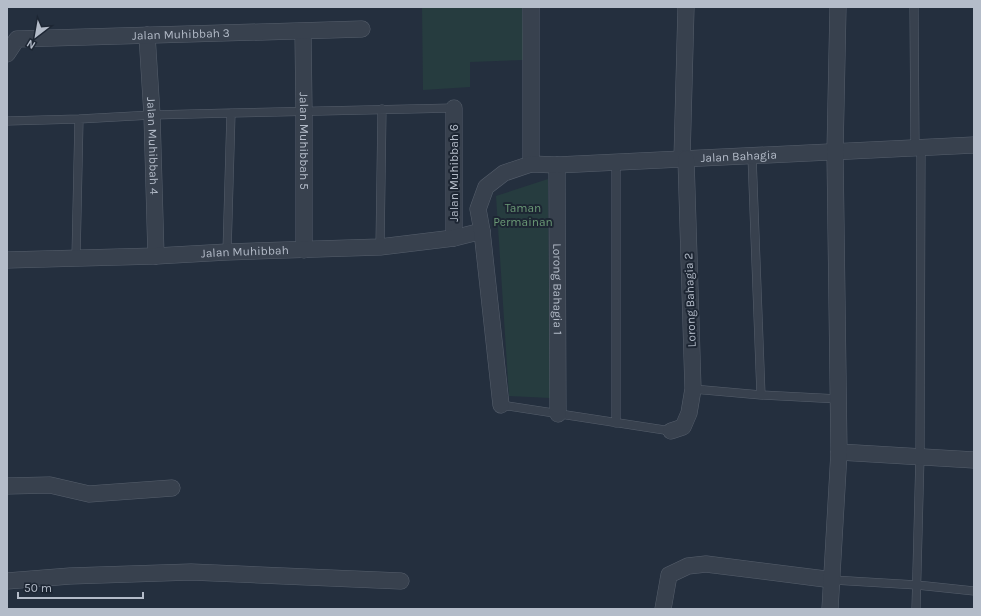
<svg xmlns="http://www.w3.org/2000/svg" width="981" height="616" viewBox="0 0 981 616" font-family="Karla,sans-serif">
<rect width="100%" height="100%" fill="#242f3e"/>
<path fill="#263c3f" d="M422,7h100l2,53 -54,2v25l-47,3z
M548,179l2,219 -41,-2 -13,-200z"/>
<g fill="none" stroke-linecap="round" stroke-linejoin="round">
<defs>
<path id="service" d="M914,7l1,141
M7,121l72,-2 73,-4 79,-2 223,-5
M752,156l9,239
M616,162v261
M380,247l2,-138
M227,252l4,-139
M76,258l3,-139
M693,389l68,6 78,4
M501,405l170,26
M833,580l84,5 57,6
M916,609l4,-153 1,-308"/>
<g id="minor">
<path id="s1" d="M303,32l1,80v138"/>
<path id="s2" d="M147,35l5,80 4,141"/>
<path id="s3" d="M7,54l10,-15 345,-10"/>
<path d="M454,108v130"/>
<path d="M682,159l4,-152"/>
<path d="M531,164v-157"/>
<path id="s4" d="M557,165l1,249"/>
<path id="s5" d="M7,260l149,-4 71,-4 153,-5 74,-9 28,-7"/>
<path id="s6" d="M501,405l-19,-174 -4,-22 8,-22 18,-14 27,-9 26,1 417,-20"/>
<path d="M671,431l12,-4 6,-14 4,-24 -7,-230"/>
<path d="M839,452l135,8"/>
<path d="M7,486l43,-1 39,9 83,-6"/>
<path d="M7,581l63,-5 121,-4 210,9"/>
<path d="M663,609l6,-34 19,-9 18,-2 127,16"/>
<path d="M830,609l9,-157 -4,-300 3,-145"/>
</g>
</defs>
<use href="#service" stroke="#565f6c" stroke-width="9"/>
<use href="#minor" stroke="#565f6c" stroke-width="17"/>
<use href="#service" stroke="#38414e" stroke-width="8"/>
<use href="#minor" stroke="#38414e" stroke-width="16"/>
</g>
<g text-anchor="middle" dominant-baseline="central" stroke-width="4" stroke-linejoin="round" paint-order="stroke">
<g font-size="12" fill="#b4bcc9" stroke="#1d2633">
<text stroke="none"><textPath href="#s3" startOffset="182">Jalan Muhibbah 3</textPath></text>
<text stroke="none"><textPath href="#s1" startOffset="109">Jalan Muhibbah 5</textPath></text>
<text stroke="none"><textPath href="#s2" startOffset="111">Jalan Muhibbah 4</textPath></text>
<text stroke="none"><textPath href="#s6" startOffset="480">Jalan Bahagia</textPath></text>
<text transform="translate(454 173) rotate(-90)">Jalan Muhibbah 6</text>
<text stroke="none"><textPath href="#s5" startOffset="238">Jalan Muhibbah</textPath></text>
<text stroke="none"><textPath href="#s4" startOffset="124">Lorong Bahagia 1</textPath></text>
<text transform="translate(690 300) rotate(-92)">Lorong Bahagia 2</text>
</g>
<g font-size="12" fill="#6b9a76" stroke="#1d2633">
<text x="523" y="208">Taman<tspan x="523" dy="14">Permainan</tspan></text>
</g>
</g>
<rect width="981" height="616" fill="none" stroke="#b4bcc9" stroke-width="16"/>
<g transform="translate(36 36) rotate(211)" stroke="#1d2633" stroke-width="3" paint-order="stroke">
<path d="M0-3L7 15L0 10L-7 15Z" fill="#b4bcc9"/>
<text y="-6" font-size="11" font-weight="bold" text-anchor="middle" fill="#b4bcc9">N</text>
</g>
<path d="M18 592v6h125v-6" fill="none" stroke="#b4bcc9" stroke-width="2"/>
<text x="24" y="592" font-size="12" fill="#b4bcc9" stroke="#1d2633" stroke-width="3" paint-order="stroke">50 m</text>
</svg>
